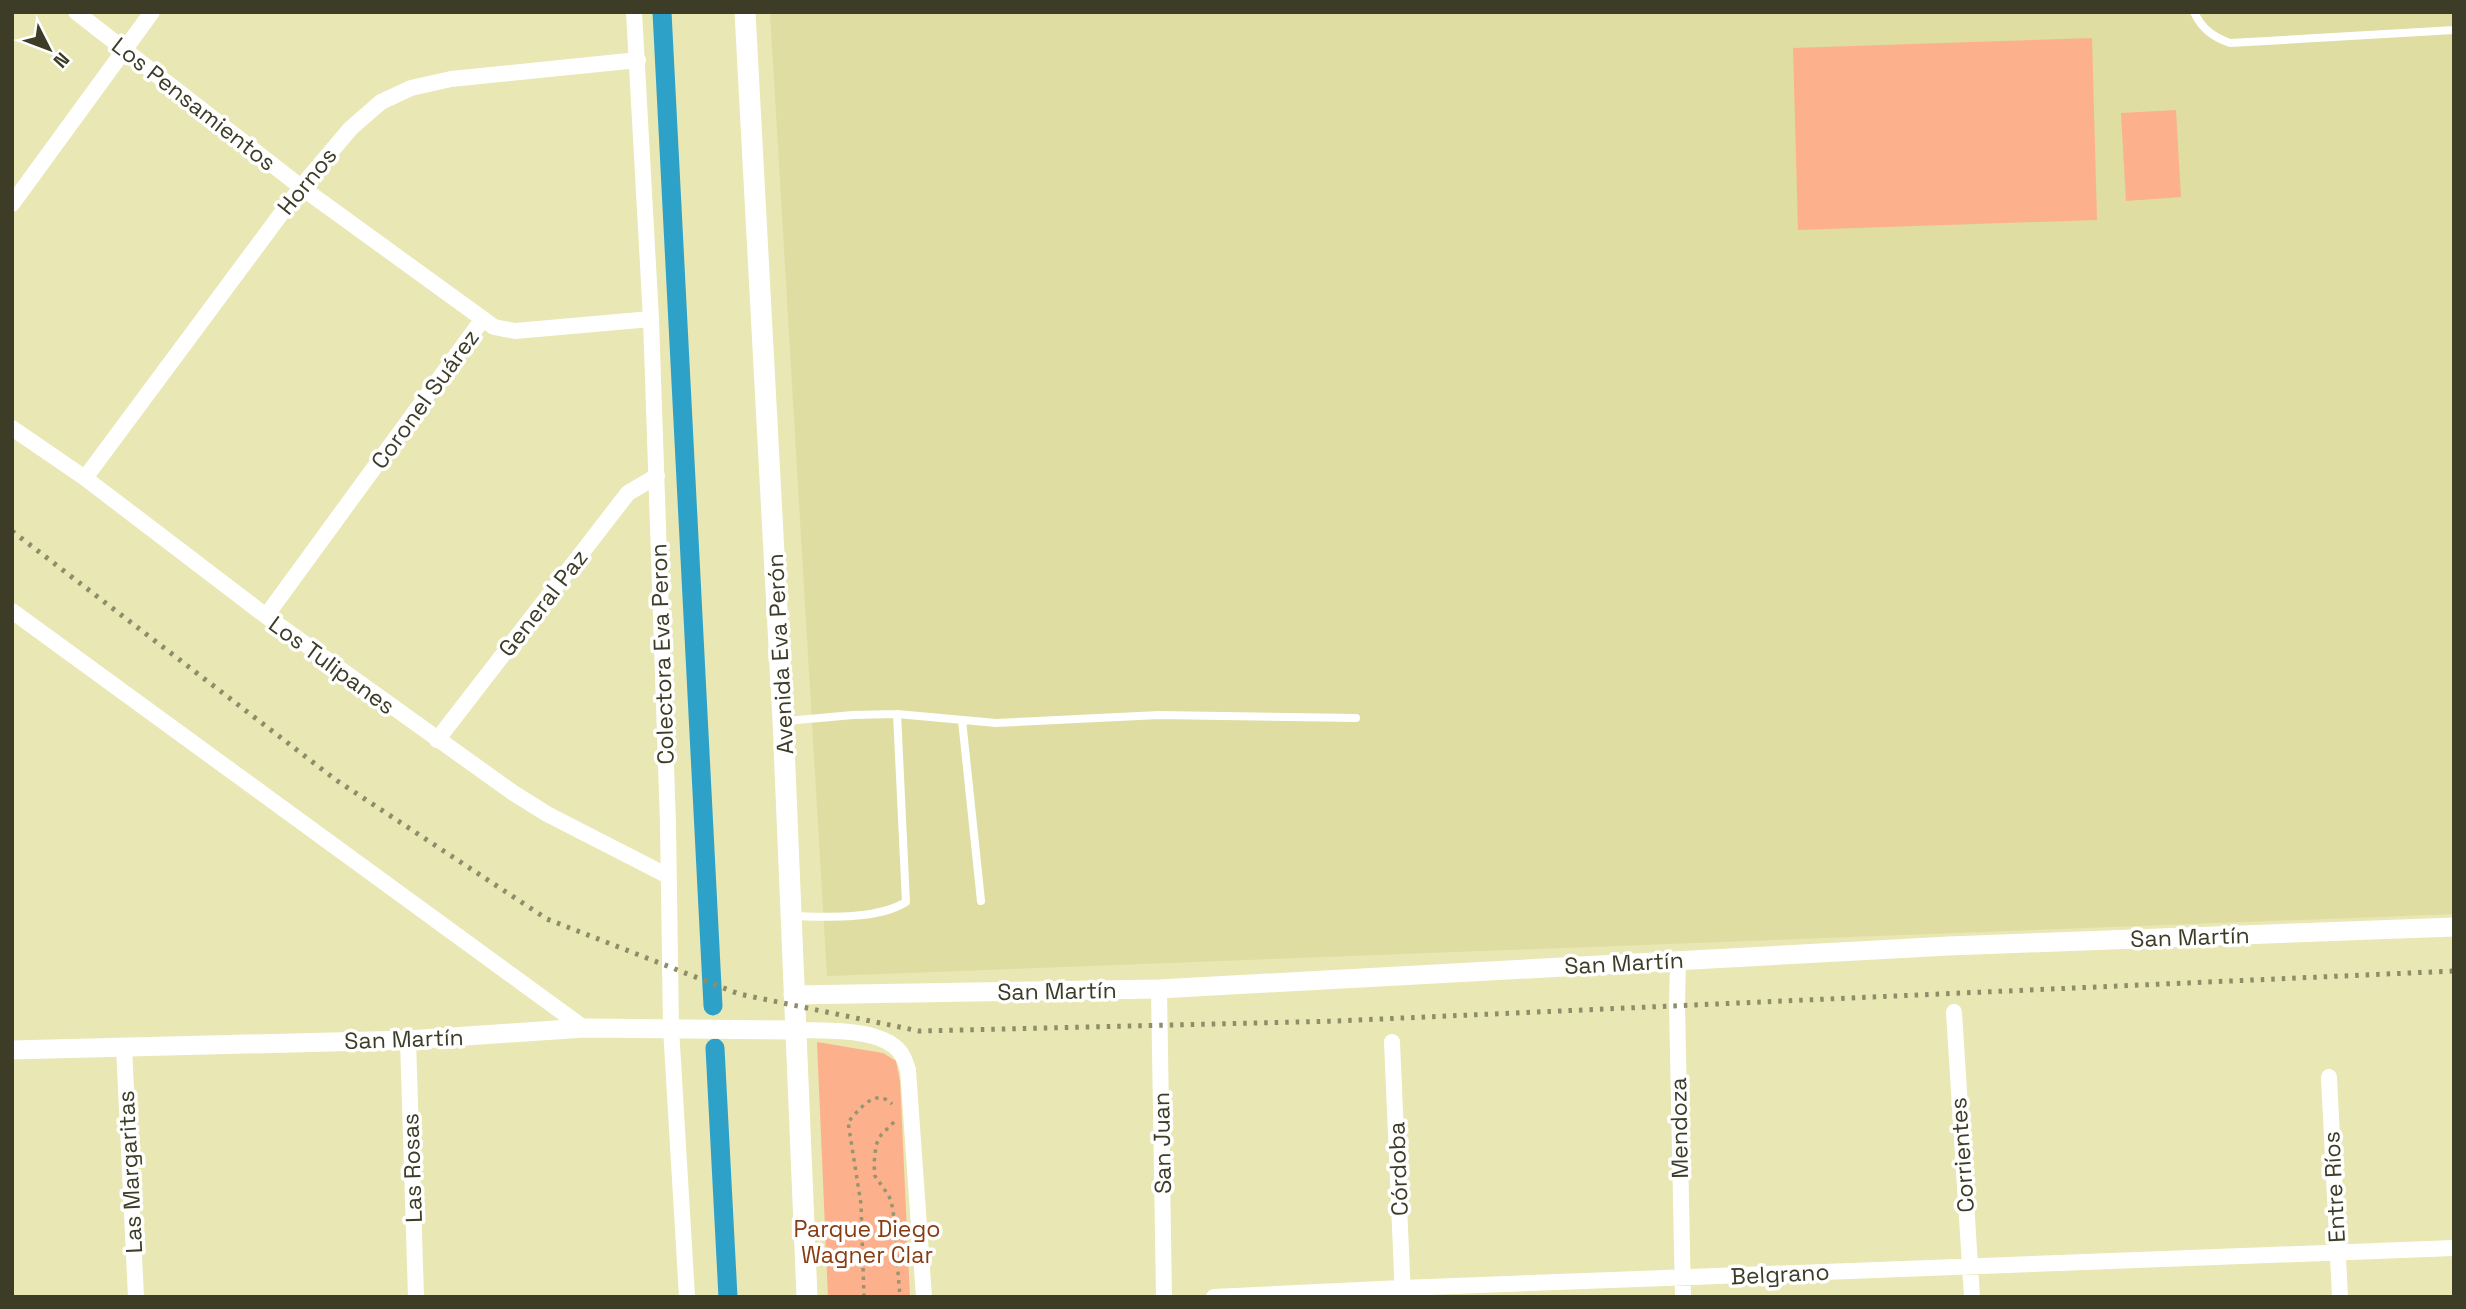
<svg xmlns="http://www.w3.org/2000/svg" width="2466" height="1309" viewBox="0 0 2466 1309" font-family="'Space Grotesk',sans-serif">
<rect width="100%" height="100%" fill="#e9e7b3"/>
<path fill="#dfdda1" d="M770,12h1684v902l-1627,62z"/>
<path fill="#fdb08c" d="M2092,38l5,182 -299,10 -5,-182z
M2176,110l5,87 -55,4 -5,-88z
M817,1042l66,11 13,8 4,20 10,216h-82z"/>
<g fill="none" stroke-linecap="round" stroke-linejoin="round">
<path stroke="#2ea1c9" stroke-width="19" d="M662,12l51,994
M715,1048l13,249"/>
<path stroke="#979570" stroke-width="3.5" stroke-dasharray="3.5 5" stroke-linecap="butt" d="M894,1122l-13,13 -5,10 -2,19 1,12 14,20 4,13 7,88
M864,1297l-3,-93 -13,-82c12,-13 27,-35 44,-18"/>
<path stroke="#fff" stroke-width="8" d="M2194,12c8,17 19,25 36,31l224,-13
M962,720l19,181
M786,721l67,-6 44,-1 99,9 163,-8 197,3
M792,916c34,1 85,4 114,-14l-9,-188"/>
<path stroke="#fff" stroke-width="16" d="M76,12l225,175 193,140 21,4 136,-12
M634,12l17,307 17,505 3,204 16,269
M12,204l140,-192
M12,428l73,50 181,138 246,176 35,22 121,62
M85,478l216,-291 50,-59 30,-26 30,-14 40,-9 187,-19
M12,611l572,417
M266,616l216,-296
M437,740l191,-247 29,-17
M1678,960l-1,46 6,291
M1159,989l5,308
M1954,1012l18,285
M795,1030c28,1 76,-2 99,16 9,7 11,15 14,24l16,227
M408,1040l8,257
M1392,1042l11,255
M124,1047l12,250
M2329,1077l11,220
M1214,1297l188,-9 1052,-40"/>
<path stroke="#fff" stroke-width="19" d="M793,995l366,-6 790,-43 505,-19
M12,1050l396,-10 176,-12 211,2"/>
<path stroke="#fff" stroke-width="21" d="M745,12l38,709 24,576"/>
<path stroke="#8e8d69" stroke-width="5" stroke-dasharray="3.5 7" stroke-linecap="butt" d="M12,531l324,249 211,139 192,75 180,37 417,-10 1118,-50"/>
</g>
<g text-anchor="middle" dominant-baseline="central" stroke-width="7" stroke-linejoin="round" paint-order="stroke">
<g font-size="23" fill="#3d3c27" stroke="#fff">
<text transform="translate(194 104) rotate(38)">Los Pensamientos</text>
<text transform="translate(307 181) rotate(-51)">Hornos</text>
<text transform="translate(425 399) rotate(-54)">Coronel Suárez</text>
<text transform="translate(543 603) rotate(-52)">General Paz</text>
<text transform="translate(662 654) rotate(-92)">Colectora Eva Peron</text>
<text transform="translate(780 654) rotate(-93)">Avenida Eva Perón</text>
<text transform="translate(332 665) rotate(36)">Los Tulipanes</text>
<text transform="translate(2190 937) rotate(-2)">San Martín</text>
<text transform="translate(1624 963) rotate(-3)">San Martín</text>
<text transform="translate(1057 991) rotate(-1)">San Martín</text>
<text transform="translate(404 1039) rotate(-2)">San Martín</text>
<text transform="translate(1679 1128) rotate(-91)">Mendoza</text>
<text transform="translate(1162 1143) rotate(-91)">San Juan</text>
<text transform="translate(1962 1155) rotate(-94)">Corrientes</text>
<text transform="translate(412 1168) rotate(-92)">Las Rosas</text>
<text transform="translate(1398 1169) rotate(-92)">Córdoba</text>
<text transform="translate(130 1172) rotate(-93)">Las Margaritas</text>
<text transform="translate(2334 1187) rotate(-93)">Entre Ríos</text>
<text transform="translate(1780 1274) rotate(-3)">Belgrano</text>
</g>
<g font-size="23" fill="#873c11" stroke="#fff">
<text x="867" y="1229">Parque Diego<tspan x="867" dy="26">Wagner Clar</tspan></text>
</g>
</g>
<rect width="2466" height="1309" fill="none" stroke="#3d3c27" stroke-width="28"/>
<g transform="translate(49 49) rotate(132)" stroke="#ffffff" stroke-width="5" paint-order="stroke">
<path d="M0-5L12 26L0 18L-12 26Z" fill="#3d3c27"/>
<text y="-10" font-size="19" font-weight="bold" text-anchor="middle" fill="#3d3c27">N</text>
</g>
</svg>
